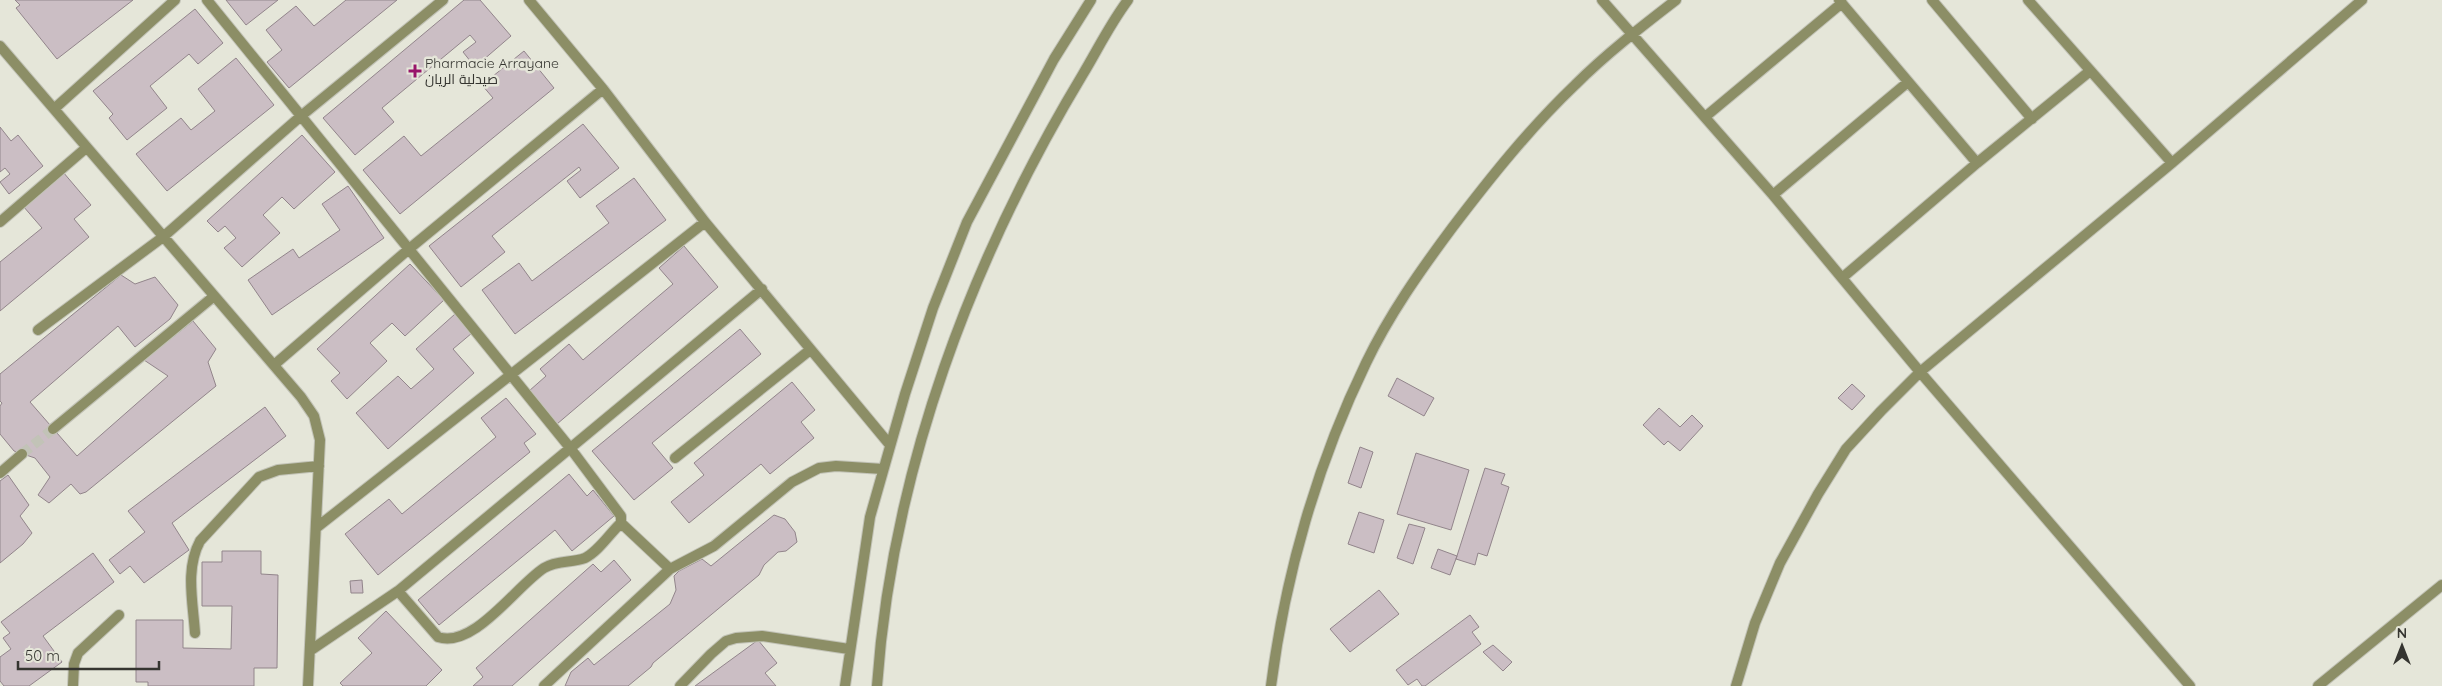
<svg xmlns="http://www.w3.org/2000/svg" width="2442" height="686" viewBox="0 0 2442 686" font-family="Quicksand,Cairo,sans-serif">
<rect width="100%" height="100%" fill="#e5e6d9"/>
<path fill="#cbbec4" stroke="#92858b" d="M15,0h118l-76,59 -41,-51 4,-3z
M226,0h52l-32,25z
M346,0h51l-108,88 -22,-26 15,-12 -16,-20 30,-24 18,20z
M464,0h16l31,36 -36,31 -12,-15 13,-10 -6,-7 -88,73 12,14 -39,33 -32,-37z
M195,9l28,34 -25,21 -9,-10 -39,32 17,22 -40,32 -18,-22 4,-4 -20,-23z
M524,51l30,37 -154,126 -37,-44 41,-34 17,20 72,-58 -11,-13z
M236,58l38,47 -107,86 -31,-37 45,-36 10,12 24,-19 -17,-22z
M583,124l36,44 -39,30 -13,-17 14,-11 -2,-3 -87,69 13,16 -44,35 -32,-41z
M0,127l11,14 7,-6 25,31 -34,28 -9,-12 10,-8 -5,-6 -5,4z
M302,135l33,37 -41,37 -12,-12 -19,18 17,18 -38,34 -18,-19 12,-10 -11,-12 -7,6 -11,-11z
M63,172l28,33 -17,14 15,18 -89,74v-49l42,-34 -19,-22z
M634,178l32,42 -151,114 -33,-44 37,-27 13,18 77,-58 -13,-17z
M348,186l36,52 -112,77 -24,-35 45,-31 6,9 41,-28 -18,-26z
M684,246l34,41 -161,137 -28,-33 17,-15 -6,-7 29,-25 14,16 90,-76 -14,-16z
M410,264l34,36 -39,36 -13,-13 -22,20 17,18 -40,38 -16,-18 9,-8 -23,-24z
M121,275l14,9 20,-7 23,28 -8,14 -35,28 -17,-21 -88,76 47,54 91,-80 -24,-16 49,-39 23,28 -8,13 8,24 -130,106 -6,2 -9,-10 -22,19 -11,-8 12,-18 -15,-19 -21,-7 -14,-17v-28l2,-3 -2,-2v-27z
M455,314l17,19 -19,16 21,24 -86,76 -32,-36 42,-37 13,13 23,-20 -18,-20z
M740,329l21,25 -109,89 21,25 -39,32 -42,-49z
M1397,378l37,20 -10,18 -36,-20z
M792,382l23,28 -14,12 13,16 -44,36 -9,-10 -72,59 -18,-21 33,-27 -10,-12z
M1852,384l13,12 -13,14 -14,-12z
M506,398l30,36 -12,9 6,9 -152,123 -33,-41 44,-35 13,15 94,-77 -15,-19z
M265,407l21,29 -114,87 17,27 -45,33 -14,-17 -10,8 -11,-14 36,-28 -17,-21z
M1659,408l21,19 12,-12 11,11 -23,25 -12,-10 -4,4 -21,-20z
M1360,447l13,5 -12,36 -13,-5z
M1416,453l53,17 -18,60 -54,-16z
M1485,468l20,6 -4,10 8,3 -22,69 -9,-3 -3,12 -19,-6z
M569,474l18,22 6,-6 21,26 -42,35 -17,-21 -116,95 -21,-25z
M8,475l21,30 -9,11 12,17 -9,11 -23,19v-82z
M1359,512l25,8 -10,33 -26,-9z
M774,515l11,4 10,13 2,10 -11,9 -8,1 -14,13 -5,10 -106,88 -2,4 -23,19h-63l6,-14 17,-14 6,7 76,-61 6,-14 -2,-14 5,-5 23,-12 9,7z
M1409,524l16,4 -12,36 -16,-6z
M1438,549l19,7 -7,19 -19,-7z
M222,551h39v23l17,1 -1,93h-23v18h-106v-4h-12v-62h47v28l48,1 1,-43h-30v-44h20z
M93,553l21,29 -71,54 19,26 -33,24h-25l-4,-5v-24l11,-8 -8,-11 7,-5 -9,-11z
M614,560l17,20 -119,106h-39l10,-9 -7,-9 117,-104 8,8z
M362,580l1,13h-12l-1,-12z
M1379,590l20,24 -49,38 -20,-23z
M386,611l56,59 -16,16h-83l-3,-3 32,-30 -14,-15z
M1470,615l9,12 -7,5 9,12 -56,42h-3l-5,-7 -9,6 -12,-15z
M758,640l19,23 -12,10 11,13h-81z
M1493,645l19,17 -9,9 -20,-19z"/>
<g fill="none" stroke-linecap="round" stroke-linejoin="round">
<path stroke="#c2c3b7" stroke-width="10" stroke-dasharray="10 5" stroke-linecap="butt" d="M22,454l31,-25"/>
<defs>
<path id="minor" d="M207,0l364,449 50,67v7c-11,10 -22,28 -36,35 -13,5 -28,2 -41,10 -28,18 -70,81 -106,69l-40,-46
M529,0l74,89 102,133 185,223
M1602,0l171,195 147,177 270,314
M1839,0l138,163
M1932,0l100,119
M2028,0l144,163
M0,46l301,351 13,19 6,24 -12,246
M54,109l121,-109
M1705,117l137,-114
M1773,195l135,-113
M0,222l86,-74
M1842,278l135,-115 113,-92
M38,330l125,-93 138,-121 142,-116
M274,365l135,-116 194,-160
M53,429l160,-132
M675,458l135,-108
M0,473l22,-19
M621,523l49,46
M316,528l389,-306
M195,633c-2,-31 -10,-64 5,-92l59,-64 19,-7 41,-4
M311,650l87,-59 364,-302
M73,686l1,-22 4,-11 41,-38
M544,686l126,-117 44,-23 78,-64 27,-14 17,-2 47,3
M680,686l31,-32 15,-13 10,-3 26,-2 87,13
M845,686l25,-169 35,-123 28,-86 34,-86 87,-163 37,-59
M877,686c15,-216 95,-428 206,-612 15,-25 27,-50 45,-74
M1271,686c14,-110 46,-222 95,-323 23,-48 54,-92 86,-135 38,-50 77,-99 123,-143 31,-31 66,-58 101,-85
M1736,686l19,-63 25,-60 38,-69 28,-45 35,-38 39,-39 252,-209 190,-163
M2318,686l124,-101"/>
</defs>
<use href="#minor" stroke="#c2c3b7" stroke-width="12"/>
<use href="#minor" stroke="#8c8e66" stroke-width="10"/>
</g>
<path fill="#98146a" stroke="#e5e6d9" stroke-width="2" d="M412.5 63.5h5v5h5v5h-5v5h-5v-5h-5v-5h5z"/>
<g text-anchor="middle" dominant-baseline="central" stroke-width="5" stroke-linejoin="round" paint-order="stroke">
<g font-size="14" fill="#353530" stroke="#e5e6d9" text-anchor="start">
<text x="425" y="63">Pharmacie Arrayane<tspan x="425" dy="16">صيدلية الريان</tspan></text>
</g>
</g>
<g transform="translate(2402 646)" stroke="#e5e6d9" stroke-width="4" paint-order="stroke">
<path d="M0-4L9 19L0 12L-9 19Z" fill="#353530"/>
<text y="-8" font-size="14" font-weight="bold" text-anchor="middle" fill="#353530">N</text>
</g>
<path d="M18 661v8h141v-8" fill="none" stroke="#353530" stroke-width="2.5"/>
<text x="25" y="661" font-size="15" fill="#353530" stroke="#e5e6d9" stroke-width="4" paint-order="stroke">50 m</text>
</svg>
